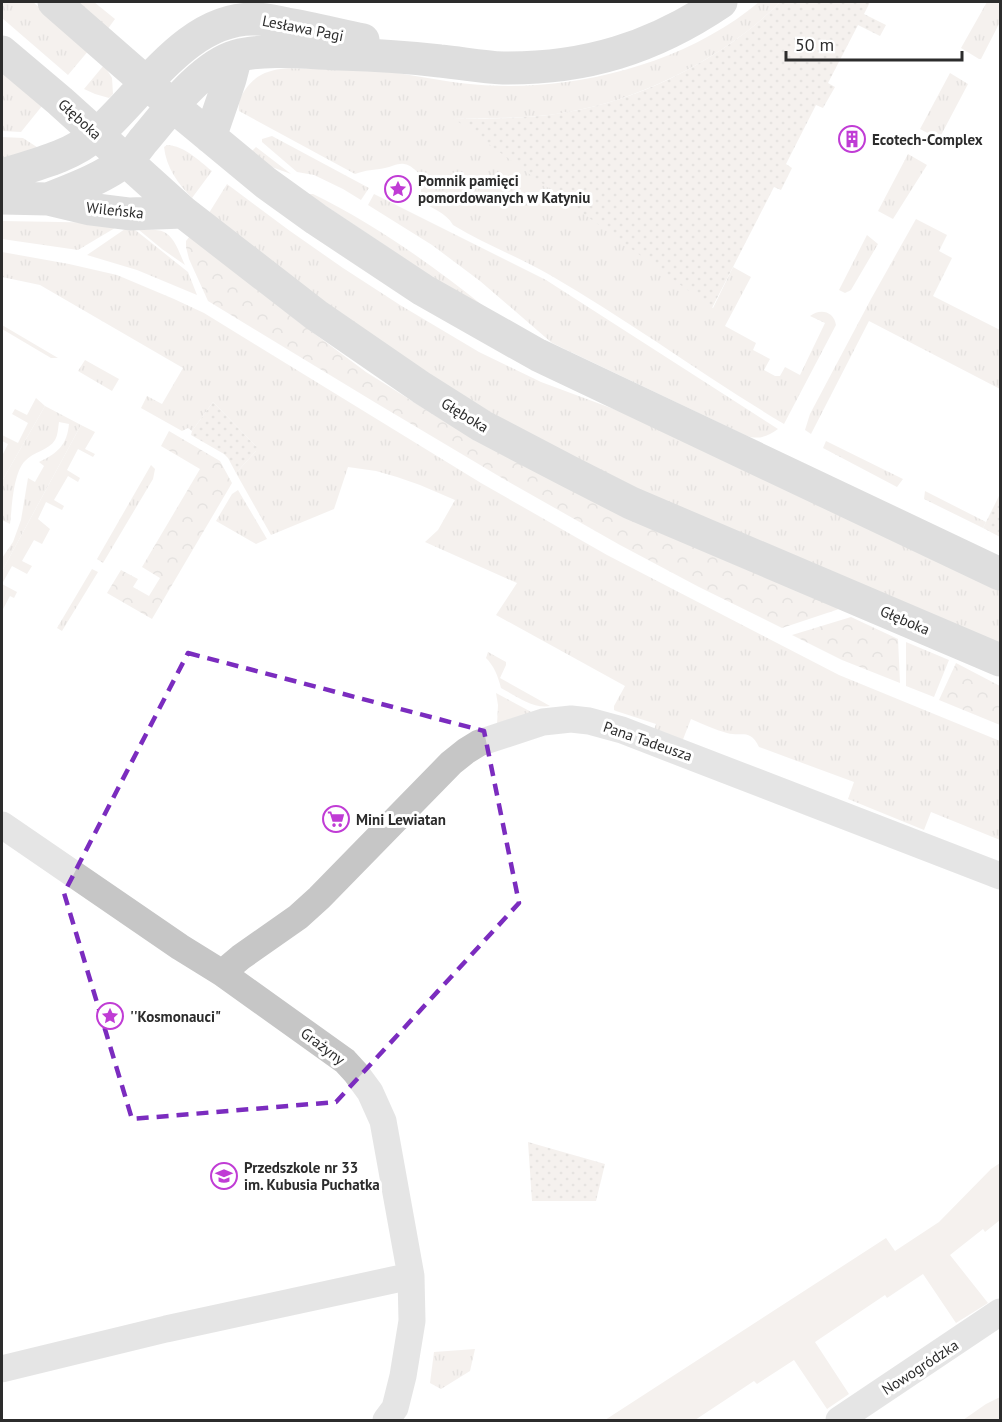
<svg xmlns="http://www.w3.org/2000/svg" width="1002" height="1422" viewBox="0 0 1002 1422" font-family="'PT Sans',sans-serif">
<defs>
<pattern id="grass-tufts" width="24" height="20" patternUnits="userSpaceOnUse" patternTransform="scale(1.5)"><rect width="24" height="20" fill="#e8e0da"/><path d="M3 7l-1-3M5 7V3M7 7l1-3M15 17l-1-3M17 17v-4M19 17l1-3" fill="none" stroke="#c7c0bb"/></pattern>
<pattern id="forest-crowns" width="20" height="18" patternUnits="userSpaceOnUse" patternTransform="scale(1.5)"><rect width="20" height="18" fill="#e8e0da"/><path d="M2 6a3 3 0 1 1 6 0M12 15a3 3 0 1 1 6 0" fill="none" stroke="#c7c0bb"/></pattern>
<pattern id="park-dots" width="8" height="8" patternUnits="userSpaceOnUse" patternTransform="scale(1.5)"><rect width="8" height="8" fill="#e8e0da"/><path d="M2 2h.1M6 6h.1" fill="none" stroke="#c7c0bb" stroke-width="1.8" stroke-linecap="round"/></pattern>
</defs>
<rect width="100%" height="100%" fill="#fff"/>
<path fill="url(#grass-tufts)" d="M2,2h31l56,48 -21,25 -66,-57z
M75,2h19l21,17 -8,11z
M759,2h21c-53,54 -137,97 -212,110 -37,7 -75,6 -114,6l259,190 20,-41 18,10 -26,49 31,17 -3,7 17,9 -6,11 11,6h5l5,-9 15,8 25,-52 -15,-7c10,-8 24,-5 26,9l-52,99c-79,-47 -154,-103 -234,-149 -31,-18 -66,-31 -97,-50 -7,-13 -22,-16 -32,-25v-25c-5,-4 -10,-10 -17,-11 -6,-1 -13,3 -19,4 -10,2 -20,2 -30,6l-116,-63c-1,-8 1,-14 6,-21 4,-6 10,-12 16,-15 15,-8 33,-7 49,-6 22,0 43,-1 64,1 29,3 57,9 86,13 25,3 51,4 77,2 77,-5 163,-33 222,-83z
M987,2h13v20l-19,37h-2l-18,-11z
M104,65l8,13 1,16 -4,4 -14,-4 -11,-5z
M2,70l40,36 -21,26 -19,-1z
M950,73l18,11 -29,55 -19,-10z
M272,136l97,52 -8,12 -18,-11 -29,-14 -17,-3 -35,-30v-3z
M2,137l21,1 23,15 -44,9z
M167,145c18,1 31,15 45,26l-20,27c-14,-14 -26,-31 -28,-51z
M256,147l35,27 -22,-8 -17,-15z
M908,154l19,11 -34,54 -15,-8z
M227,184l63,47 53,37 57,37 79,47 62,30 97,36 362,171v57l-335,-144 -136,-67 -144,-86 -176,-136z
M308,194h5c58,28 118,70 169,111l-5,2z
M374,194l172,86 232,149c-10,7 -19,11 -31,7l-195,-93 -72,-62 -48,-36 -64,-40z
M916,219l31,16 -8,16 13,7 -19,38 67,34v59l-131,-68 -58,113 -6,-4 5,-16 61,-115z
M2,221l115,2 3,2 -42,25 -76,-11z
M125,229h9l54,43 9,23 -60,-25 -50,-15z
M139,230c8,0 19,-1 25,2 11,5 16,23 21,33l-23,-16z
M867,235l11,9 -27,46 -6,3 -6,-3z
M2,252l67,12 48,11 57,24 30,14 277,170 126,72 232,120 161,66v99l-69,-28 -7,18 -76,-31 6,-17 -95,-35c-9,-19 -17,-10 -32,-14 -12,-3 -24,-9 -36,-14l-9,23 -29,-10 3,-8 -40,-13 -2,-1v-4l11,-20 -129,-71 21,-32 -92,-41 13,-12 17,-30 -35,-15 -23,-8 -21,-6 -28,-4 -14,42 -63,26 -35,-62 20,-22v-5l-43,-44 -21,29 -4,-3 -6,3 -41,-23 6,-12 15,8 21,-36 -143,-83 -38,-8z
M2,325l56,33h-7l-49,-29z
M85,360l34,19 -7,12 -34,-20z
M45,406l36,19 -79,146v-13l11,-16 8,-22 7,-42 7,4 9,-16 -5,-4c19,-9 28,-17 30,-38l-10,-2c-1,6 -1,13 -4,18 -6,10 -22,12 -30,21 -12,12 -13,47 -15,63l-8,-4v-39z
M826,441l77,38 -6,8 -74,-39z
M151,465l4,4 -2,10 -50,84 -6,-4z
M238,490l29,49 -11,5 -40,-23 16,-27z
M925,491l61,31 -3,6 -59,-29z
M92,569l6,3 -36,59 -5,-3z
M906,642l43,18 -15,37 -28,-11z
M488,652l18,10v3l-6,13 50,28c-17,3 -34,-10 -49,-18 -3,-12 -7,-22 -15,-30z
M496,693l39,21 -38,11 1,-20z
M475,1349l-5,22 -29,18 -11,-6 4,-31z"/>
<path fill="url(#forest-crowns)" d="M190,236l110,87 66,49 73,46 67,38 333,153 -57,19 -83,-41 -79,-42 -118,-67 -126,-75 -168,-102 -19,-42 -3,-12v-6z
M169,431l51,30 12,22 -80,136 -45,-26 14,-23 17,9 -5,8 16,9 11,-18 -18,-11 58,-98 -39,-23z
M851,617l47,22 2,44 -58,-23 -50,-25z
M956,663l44,23v39l-61,-25z"/>
<path fill="url(#park-dots)" d="M780,2h90l-6,12 22,11 -6,11 -22,-11 -30,58 7,4 -12,21 -7,-3 -30,59 6,4 -11,22 -7,-3 -62,121 -259,-190c38,1 76,1 114,-6 75,-12 160,-56 213,-110z
M213,402l44,45 -1,4 -20,22 -8,-15 -4,-4 -33,-19 1,-4z
M1000,494v43l-17,-9z
M528,1142l77,22 -9,37h-64z"/>
<path fill="#e8e0da" d="M36,398l9,8 -43,75v-25l6,-12 -6,-3v-6l16,8 10,-20 -16,-9 3,-5 12,6z
M81,425l14,7 -10,17 10,5 -2,3 -15,-8 -11,21 13,8 -2,4 -10,-6 -14,24 10,6 -2,4 -16,-8 -8,17 12,10 -8,15 -8,-4 -12,21 10,5 -5,8 -15,-8 -10,18 15,8 -3,6 -4,-2 -8,15v-40z
M1000,1163v57l-15,12 -2,-3 -33,26 38,48 -32,20 -33,-49 -36,24 -2,-3 -70,47 34,52 -22,15 -33,-49 -37,24 -3,-3 -59,39h-90l281,-182 9,13 44,-29 52,-53z
M1000,1397v23h-37l23,-16z"/>
<g fill="none" stroke-linecap="round" stroke-linejoin="round">
<path stroke="#c6c6c6" stroke-width="27" d="M2,825l178,122 42,26 123,88 11,12 14,19 13,29 28,155 1,45 -9,55 -8,32 -9,12
M222,973l19,-16 57,-40 21,-19 132,-135 15,-12 13,-8 64,-21 28,-3 18,2 33,9 378,146
M2,1369l164,-40 245,-53
M839,1420l161,-108"/>
<path stroke="#b6b6b6" stroke-width="33" d="M54,2l119,104 93,77 50,36 107,71 115,65 462,219
M2,52l58,49 123,111 133,103 106,73 60,38 88,46 61,31 369,157
M210,137l20,-58 6,-23
M2,175c32,-10 69,-18 95,-41 46,-40 90,-117 158,-115 11,0 22,3 32,5 25,4 51,11 76,16
M2,198l46,1 42,10 40,5 53,-2
M48,199c25,-10 55,-21 77,-38 7,-5 13,-13 18,-20 23,-27 58,-75 93,-85 29,-8 74,-3 104,-2 33,1 67,3 100,7 21,2 42,6 63,7 82,1 150,-20 218,-66"/>
</g>
<path d="M0 0H1002V1422H0ZM188,653l296,78 35,172 -183,199 -204,17 -68,-226z" fill="#fff" fill-opacity=".55" fill-rule="evenodd"/>
<path fill="none" stroke="#7b2cbf" stroke-width="4.5" stroke-dasharray="12 8" stroke-linejoin="round" d="M188,653l296,78 35,172 -183,199 -204,17 -68,-226z"/>
<defs>
<symbol id="building-ring" viewBox="-11 -11 22 22"><circle r="9.5" fill="#fff" stroke="#c03cd5" stroke-width="1.5"/><path d="M-4-6H4V6H1V3H-1V6H-4ZM-2.5-4.3h1.7v1.8h-1.7ZM.8-4.3h1.7v1.8H.8ZM-2.5-1h1.7V.8h-1.7ZM.8-1h1.7V.8H.8Z" fill="#c03cd5"/></symbol>
<symbol id="sight-ring" viewBox="-11 -11 22 22"><circle r="9.5" fill="#fff" stroke="#c03cd5" stroke-width="1.5"/><path d="M0-6L1.8-2.2L6-1.7L2.9 1.2L3.7 5.4L0 3.3L-3.7 5.4L-2.9 1.2L-6-1.7L-1.8-2.2Z" fill="#c03cd5"/></symbol>
<symbol id="supermarket-ring" viewBox="-11 -11 22 22"><circle r="9.5" fill="#fff" stroke="#c03cd5" stroke-width="1.5"/><path d="M-6-5.5h2.5l.6 2H6L4.5 2H-2.5L-4.4-4H-6ZM-1.5 3.2a1.3 1.3 0 1 0 .1 0ZM3 3.2a1.3 1.3 0 1 0 .1 0Z" fill="#c03cd5"/></symbol>
<symbol id="school-ring" viewBox="-11 -11 22 22"><circle r="9.5" fill="#fff" stroke="#c03cd5" stroke-width="1.5"/><path d="M0-5L7-2L0 1L-7-2ZM-4 1L0 2.5L4 1V4Q0 6-4 4Z" fill="#c03cd5"/></symbol>
</defs>
<g fill-rule="evenodd">
<use href="#building-ring" x="837" y="124" width="30" height="30"/>
<use href="#sight-ring" x="383" y="174" width="30" height="30"/>
<use href="#supermarket-ring" x="321" y="804" width="30" height="30"/>
<use href="#sight-ring" x="95" y="1001" width="30" height="30"/>
<use href="#school-ring" x="209" y="1161" width="30" height="30"/>
</g>
<g text-anchor="middle" dominant-baseline="central" stroke-width="6" stroke-linejoin="round" paint-order="stroke">
<g font-size="15" fill="#2c2c2c" stroke="#fff">
<text transform="translate(303 28) rotate(11)">Lesława Pagi</text>
<text transform="translate(80 119) rotate(42)">Głęboka</text>
<text transform="translate(115 210) rotate(6)">Wileńska</text>
<text transform="translate(465 415) rotate(31)">Głęboka</text>
<text transform="translate(905 620) rotate(23)">Głęboka</text>
<text transform="translate(648 741) rotate(19)">Pana Tadeusza</text>
<text transform="translate(323 1046) rotate(37)">Grażyny</text>
<text transform="translate(920 1367) rotate(-33)">Nowogródzka</text>
</g>
<g font-size="15" font-weight="bold" fill="#2c2c2c" stroke="#fff" text-anchor="start">
<text x="872" y="139">Ecotech-Complex</text>
<text x="418" y="180">Pomnik pamięci<tspan x="418" dy="17">pomordowanych w Katyniu</tspan></text>
<text x="356" y="819">Mini Lewiatan</text>
<text x="130" y="1016">''Kosmonauci"</text>
<text x="244" y="1167">Przedszkole nr 33<tspan x="244" dy="17">im. Kubusia Puchatka</tspan></text>
</g>
</g>
<rect width="1002" height="1422" fill="none" stroke="#2c2c2c" stroke-width="6"/>
<path d="M786 51v9h176v-9" fill="none" stroke="#2c2c2c" stroke-width="3"/>
<text x="795" y="51" font-size="18" fill="#2c2c2c" stroke="#ffffff" stroke-width="4.5" paint-order="stroke">50 m</text>
</svg>
